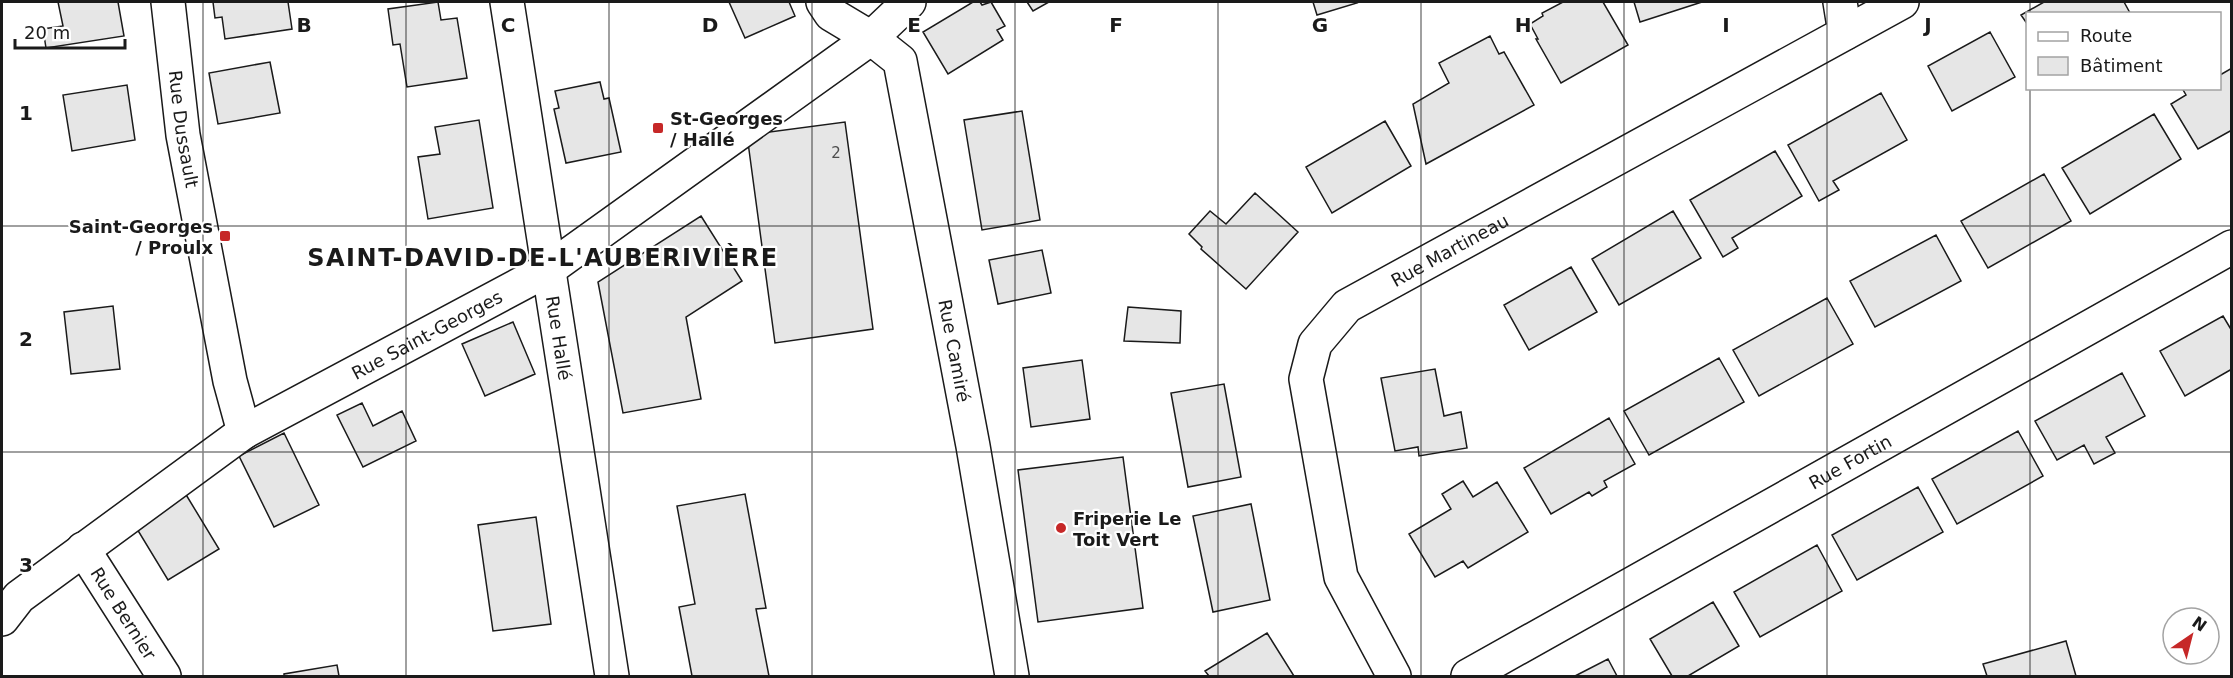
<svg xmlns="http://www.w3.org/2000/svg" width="2233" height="678" viewBox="0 0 2233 678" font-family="'DejaVu Sans',sans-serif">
<rect width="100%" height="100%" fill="#fff"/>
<path fill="#e6e6e6" stroke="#1a1a1a" stroke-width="1.5" d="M58,2h60l6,34 -78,12 -3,-19 20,-3z
M213,2h75l4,27 -67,10 -3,-22 -7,1z
M438,2l3,18 16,-2 10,60 -60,9 -7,-43 -7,1 -5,-36z
M729,2h60l6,14 -50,22z
M973,2h7l2,3 9,-3 14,24 -8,4 6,10 -55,34 -25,-42z
M1027,2h22l-16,9z
M1313,2h43l1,1 -40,12z
M1563,2h40l25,43 -67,38 -25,-44h2l-8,-15 13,-8 -1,-3z
M1634,2h68l-62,20z
M2044,2h80l6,11 -102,1v11l-7,-10z
M1990,32l25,45 -63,34 -24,-45z
M1490,36l9,18 5,-2 30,53 -108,59 -13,-60 36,-21 -10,-20z
M270,62l10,51 -62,11 -9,-51z
M2232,68v62l-34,19 -27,-45 15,-9 -4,-7h38v-13z
M600,82l4,17 5,-1 12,54 -55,11 -12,-54 5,-1 -4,-17z
M127,85l8,55 -63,11 -9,-56z
M1881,93l26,47 -74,41 6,9 -20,11 -31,-56z
M1022,111l18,109 -58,10 -18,-110z
M2154,114l27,45 -91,55 -28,-46z
M479,120l14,88 -65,11 -10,-62 22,-3 -5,-27z
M1385,121l26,45 -79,47 -26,-46z
M845,122l28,207 -98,14 -28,-208z
M1775,151l27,45 -70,42 6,10 -15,9 -33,-57z
M2044,174l27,47 -83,47 -27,-47z
M1255,193l43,39 -52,57 -45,-40 1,-2 -13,-13 21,-23 16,13z
M1673,211l28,47 -82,47 -27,-46z
M701,216l41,65 -56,36 15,82 -78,14 -25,-131z
M1936,235l25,46 -86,46 -25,-46z
M1042,250l9,43 -53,11 -9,-44z
M1571,267l26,45 -68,38 -25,-45z
M1827,298l26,46 -94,52 -26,-46z
M113,306l7,63 -49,5 -7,-62z
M1128,307l53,4 -1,32 -56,-2z
M2223,316l9,15v38l-47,27 -25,-45z
M513,322l22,52 -50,22 -23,-52z
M1719,358l25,44 -95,53 -25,-44z
M1082,360l8,59 -59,8 -8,-59z
M1435,369l9,47 17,-4 6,36 -48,8 -1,-9 -23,4 -14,-73z
M2122,373l23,43 -39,21 9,16 -21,11 -10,-19 -27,15 -22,-39z
M1224,384l17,93 -53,10 -17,-94z
M362,403l11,23 29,-15 14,30 -53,26 -26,-52z
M1609,418l26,46 -31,17 3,6 -15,9 -3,-4 -38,22 -27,-46z
M2018,431l25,45 -86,48 -25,-45z
M284,433l35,72 -45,22 -35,-71z
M1123,457l20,151 -105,14 -20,-152z
M1463,481l10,16 24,-15 31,50 -60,36 -5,-7 -28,16 -26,-43 42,-25 -9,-15z
M1918,487l25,45 -86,48 -25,-45z
M185,493l34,56 -51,31 -34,-56z
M745,494l21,114 -10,1 13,67h-77l-13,-69 16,-3 -18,-98z
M1251,504l19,96 -57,12 -20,-96z
M536,517l15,107 -58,7 -15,-106z
M1817,545l25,46 -82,46 -26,-45z
M1713,602l26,44 -51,30h-16l-22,-37z
M1267,633l27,43h-85l-4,-5z
M2066,641l10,35h-89l-4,-12z
M1608,659l9,17h-42z
M337,665l2,11h-55v-2z"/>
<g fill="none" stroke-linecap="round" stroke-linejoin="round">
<defs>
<g id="street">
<path id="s1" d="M168,2l15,133 47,246 14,51"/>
<path id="s2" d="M823,2l8,12 40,24 29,23 73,385 39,230"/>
<path d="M1840,2l5,31"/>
<path id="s3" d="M83,549l81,127"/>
<path id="s4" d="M1394,676l-53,-99 -35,-198 9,-35 32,-38 555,-304"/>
<path id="s5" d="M1468,676l764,-429"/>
</g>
<g id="secondary">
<path id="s6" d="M507,2l105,674"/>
<path id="s7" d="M2,619l17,-22 225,-165 305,-163 322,-231 38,-36"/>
</g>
</defs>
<use href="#street" stroke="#1a1a1a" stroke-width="36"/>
<use href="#secondary" stroke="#1a1a1a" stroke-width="36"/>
<use href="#street" stroke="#fff" stroke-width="33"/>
<use href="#secondary" stroke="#fff" stroke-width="33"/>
</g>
<path fill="none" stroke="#1a1a1a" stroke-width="1.5" stroke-opacity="0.55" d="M203,2v674M406,2v674M609,2v674M812,2v674M1015,2v674M1218,2v674M1421,2v674M1624,2v674M1827,2v674M2030,2v12M2030,88v588M2,226h2230M2,452h2230"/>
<g fill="#c62828" stroke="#fff" stroke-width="2">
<rect x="652" y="122" width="12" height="12" rx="3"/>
<rect x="219" y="230" width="12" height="12" rx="3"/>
<circle cx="1061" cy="528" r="6"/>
</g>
<g text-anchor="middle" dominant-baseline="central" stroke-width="4.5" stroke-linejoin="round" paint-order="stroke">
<g font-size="15" fill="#4d4d4d">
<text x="836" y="153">2</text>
</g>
<g font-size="18" font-weight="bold" fill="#1a1a1a" stroke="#fff" text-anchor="start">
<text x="670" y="118">St-Georges<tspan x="670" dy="21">/ Hallé</tspan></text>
<text x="213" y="226" text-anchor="end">Saint-Georges<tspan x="213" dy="21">/ Proulx</tspan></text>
<text x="1073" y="518">Friperie Le<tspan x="1073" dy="21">Toit Vert</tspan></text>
</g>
<g font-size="18" fill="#1a1a1a" stroke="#fff">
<text stroke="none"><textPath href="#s1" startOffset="128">Rue Dussault</textPath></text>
<text stroke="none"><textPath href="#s4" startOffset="516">Rue Martineau</textPath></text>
<text stroke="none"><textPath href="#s7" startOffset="514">Rue Saint-Georges</textPath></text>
<text stroke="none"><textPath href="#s6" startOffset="340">Rue Hallé</textPath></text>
<text stroke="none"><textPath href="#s2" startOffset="393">Rue Camiré</textPath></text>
<text stroke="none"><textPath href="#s5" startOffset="438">Rue Fortin</textPath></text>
<text stroke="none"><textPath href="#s3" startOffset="76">Rue Bernier</textPath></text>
</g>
<g font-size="24" font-weight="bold" letter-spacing="1.5" fill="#1a1a1a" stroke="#fff">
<text x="543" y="258">SAINT-DAVID-DE-L'AUBERIVIÈRE</text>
</g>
</g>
<g font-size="20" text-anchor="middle" font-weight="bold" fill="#1a1a1a" stroke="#fff" stroke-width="4.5" stroke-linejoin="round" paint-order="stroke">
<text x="304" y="32">B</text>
<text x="508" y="32">C</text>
<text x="710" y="32">D</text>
<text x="914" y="32">E</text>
<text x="1116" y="32">F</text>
<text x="1320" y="32">G</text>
<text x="1523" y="32">H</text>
<text x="1726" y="32">I</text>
<text x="1928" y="32">J</text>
<text x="26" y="120">1</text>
<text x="26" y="346">2</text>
<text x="26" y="572">3</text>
</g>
<rect width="2233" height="678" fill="none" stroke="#1a1a1a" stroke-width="6"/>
<rect x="2026" y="12" width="195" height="78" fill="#ffffff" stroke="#a3a3a3" stroke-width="1.5"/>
<rect x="2038" y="32" width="30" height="9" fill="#ffffff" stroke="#a3a3a3" stroke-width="1.5"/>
<text x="2080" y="42" font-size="18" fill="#1a1a1a">Route</text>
<rect x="2038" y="57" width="30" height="18" fill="#e6e6e6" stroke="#a3a3a3" stroke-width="1.5"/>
<text x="2080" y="72" font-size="18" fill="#1a1a1a">Bâtiment</text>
<g transform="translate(2191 636) rotate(35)"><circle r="28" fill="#ffffff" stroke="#a3a3a3" stroke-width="1.5"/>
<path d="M0-4.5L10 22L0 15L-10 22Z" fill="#c62828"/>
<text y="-9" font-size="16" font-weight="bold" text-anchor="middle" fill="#1a1a1a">N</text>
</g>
<path d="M15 39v9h110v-9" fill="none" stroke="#1a1a1a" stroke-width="3"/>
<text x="24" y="39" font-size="18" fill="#1a1a1a" stroke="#ffffff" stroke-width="4.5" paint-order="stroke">20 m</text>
</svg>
